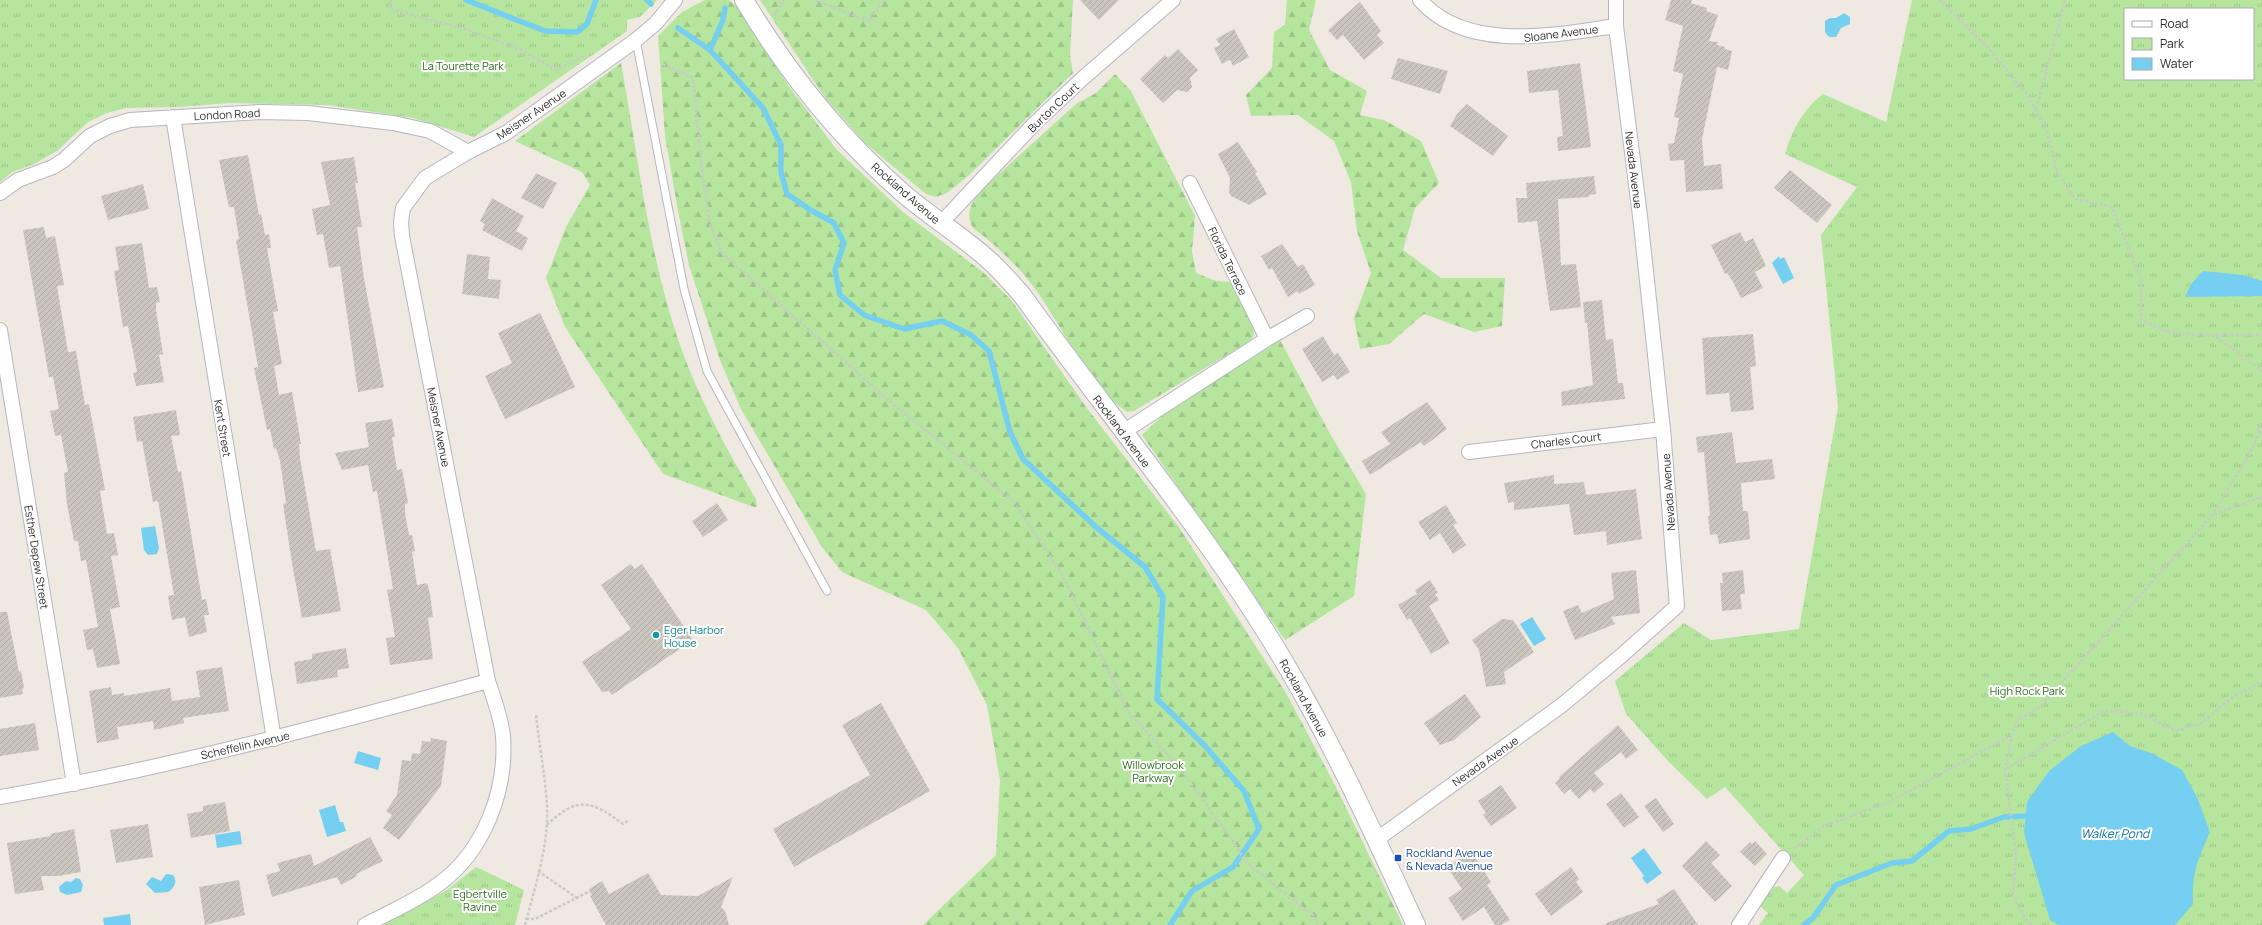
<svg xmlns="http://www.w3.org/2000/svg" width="2262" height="925" viewBox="0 0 2262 925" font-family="Manrope,sans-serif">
<defs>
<pattern id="forest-firs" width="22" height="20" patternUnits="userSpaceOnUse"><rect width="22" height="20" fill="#b6e59e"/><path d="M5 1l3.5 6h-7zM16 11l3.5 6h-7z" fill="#9dc588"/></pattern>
<pattern id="park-tufts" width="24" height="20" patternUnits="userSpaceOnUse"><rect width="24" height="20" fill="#b6e59e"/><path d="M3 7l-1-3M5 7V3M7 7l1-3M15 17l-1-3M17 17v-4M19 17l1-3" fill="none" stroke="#9dc588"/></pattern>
<pattern id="building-hatch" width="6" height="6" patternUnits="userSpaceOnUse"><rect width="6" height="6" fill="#cbc7bf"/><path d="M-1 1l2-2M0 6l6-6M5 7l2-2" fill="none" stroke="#afaba4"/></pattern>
</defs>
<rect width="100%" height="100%" fill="#efe9e1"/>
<path fill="url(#forest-firs)" d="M705,0h24l7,6 54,82 47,62 66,62 81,61 28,28 74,106 92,119 108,167 50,94 67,138h-480l73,-70 4,-75 -13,-75 -29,-57 -32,-38 -84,-38 -20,-25 -81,-138 -21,-49 -31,-95 -11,-54 -13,-75 -7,-100 24,-24z
M760,0h313l-3,55 3,18 -105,103 -21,17 -11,4 -10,-3 -61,-51 -39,-44z
M1287,0h29l-7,30 21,40 37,21 -7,24 24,5 37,21 18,42 -24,25 -12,42 38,28h64l-3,48 -28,6 -50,-18 -35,30 -29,5 -6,-31 17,-45 -14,-42 -6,-49 -17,-41 -36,-26 -47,1 -5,-21 26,-27 2,-36 11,-7z
M621,63c16,88 26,178 53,264 19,61 50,118 82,172l1,8h-3l-91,-33 -98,-147 -19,-49 20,-51 24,-42 -8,-13 -67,-31z
M1115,74l16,17 64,125 -3,35 4,22 20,8 18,1c6,13 29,49 16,59l-116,70 -7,1c-49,-34 -69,-103 -110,-145 -10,-10 -20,-20 -31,-29 -4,-4 -11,-7 -14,-12 -7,-14 1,-25 9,-36l95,-86 20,-11z
M1280,340l49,92 37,62 -12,102 -69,44 -143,-205 22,-21z"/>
<path fill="url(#park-tufts)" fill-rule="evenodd" d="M0,0h657l-17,17 -13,3v11l-153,106 -61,-19 -85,-13 -99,-2 -50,4 -53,1 -19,5 -19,9 -31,29 -23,13 -22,8 -12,10z
M1912,0h350v925h-503l9,-12 -7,-6v-5l13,-15 5,-1 8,7 17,-18 -79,-88 -18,12 -39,-38 -42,-47 -11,-33 69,-58 27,17 88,-11 39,-222 -17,-172 36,-48 -72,-33c7,-24 18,-45 38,-60l63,28zM2125,9h128v70h-128z
M476,867l48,23 -9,35h-131l63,-35z"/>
<path fill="#75cff0" d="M1844,13l6,4v7l-9,4 -5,9h-7l-4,-5v-11l5,-3h6z
M1779,256l1,3 4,-2 10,21 -11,6 -11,-21z
M2203,271l40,4 19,6v15l-77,1 6,-13z
M155,526l4,22 -2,6 -9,1 -4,-5 -3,-22z
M1532,617l14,22 -12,7 -14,-22z
M2113,732l17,14 21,7 31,17 15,27 13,35c-13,29 -18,41 -17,72l-18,21h-116l-9,-5 -26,-87 3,-31 22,-31 32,-25z
M358,751l23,7 -3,12 -24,-7z
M335,805l5,17h3l3,9 -19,6 -8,-27z
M240,831l2,13 -25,4 -2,-13z
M1644,848l18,25 -15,11 -5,-6 2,-2 -13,-18z
M166,874l7,1c5,6 1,13 -5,17l-13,1 -9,-9 6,-7 9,4z
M76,878l4,1 3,6 -2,7 -14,3 -7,-3 -1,-5 7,-6 5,1z
M130,914l1,11h-27l-1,-7z"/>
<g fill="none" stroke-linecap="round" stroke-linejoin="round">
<path stroke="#75cff0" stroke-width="5.5" d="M466,0l79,31 32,1 10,-8 9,-24
M647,0l4,4
M678,28l32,22 53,58 18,37v27l6,22 22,15 25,14 10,20 -9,27 5,25 24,20 40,14 38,-8 29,14 18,16 21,81 13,27 73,68 49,40 18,30 -6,102 48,47 39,45 15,38 -26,38 -41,24 -22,34
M710,50l13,-30 2,-12
M1804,925l9,-7 23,-33 56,-22 20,-2 37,-30 22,-2 33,-12 22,-1"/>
</g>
<path fill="url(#building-hatch)" d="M1080,0h39l-20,20z
M1671,0h21l-1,3 16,5 -1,3 12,4 -9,26 9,1 -1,3 8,2v2l7,2 -4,19 -11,-3 -15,72 2,27 17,-2 2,25 -37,3 -2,-32 -14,1 -2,-17 6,-1 5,-25 -5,-1 9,-43 -10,-3 10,-45 -18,-6z
M1360,2l21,29 -4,4 7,8 -20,17 -21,-25 -6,5 -9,-10z
M1234,29l15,28 -16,9 -3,-6 -8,4 -8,-16 6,-3 -4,-6z
M1178,49l20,21 -8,8 2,9 -5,5 -10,-2 -14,13 -23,-24 25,-24 3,3z
M1398,58l50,13 -8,23 -49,-15z
M1580,63l11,84 -33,4 -1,-14 6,-1 -5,-46 -29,3 -2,-22z
M1467,104l41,32 -15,20 -43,-30 7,-12z
M1238,142l19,30 -2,1 12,21 -18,11 -18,-9 -2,-4 1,-14 -12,-24z
M248,155l11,60 2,-1 4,21 4,-1 2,14h-4l11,63 -5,1 9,52 -8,2 5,29 13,-3 9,52h-2l1,14 16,93 14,-2 11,62 -39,7 -10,-55 -9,-59 3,-1 -6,-42 -4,-13 -2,1 -4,-20 -3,1 -13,-62 4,-1 -22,-127 3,-1 -5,-32h-5l-10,-47z
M354,157l4,26h-3l7,44h-5l7,51 20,109 -26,5 -18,-126 -11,2 -6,-34 -6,1 -5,-26 18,-4 -9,-43z
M1790,170l42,35 -15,18 -43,-35z
M536,173l21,10 -14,26 -22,-11z
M1594,176l2,18 -7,1v2l-31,2 3,66 15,-1 5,43 -31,4 -13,-90 -19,2 -2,-25h11l-1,-15z
M143,184l6,25 -41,11 -7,-24z
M492,198l32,18 -8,15 12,7 -6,13 -40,-21 3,-6 -5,-3z
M44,227l2,11 9,-2 9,49 -7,1 11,66 8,-1 9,54 4,-1 16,86 -5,1 7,43 7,-1 4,22 -7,1 9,51 -10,2 10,55 -23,4 -4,-19 -6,1 -4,-20 15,-3 -12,-67 -5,1 -3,-20h-4l-7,-37 -3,-31 4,-1 -7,-37 -6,1 -5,-25 9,-2 -6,-32h-4l-26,-147z
M1740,232l5,10 8,-4 13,28 -11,6 8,16 -22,10 -8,-16 -6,-9 -2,1 -14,-29z
M142,243l7,45 8,-1 3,15 -4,1v7l7,44 -4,1 5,27 -28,4 -3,-13 4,-1 -9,-46 -5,1 -9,-56 5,-1 -4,-23z
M1282,244l16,23 5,-3 12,21 -16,9 -1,-3 -10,6 -16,-29 -3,2 -8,-14z
M467,254l23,3 -2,22 13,1 -2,19 -37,-5z
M1602,300l4,40 7,-1 5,44h5l2,16 -63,7 -1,-14 32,-7 -6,-63 -2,1 -2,-21z
M540,313l35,74 -70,32 -20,-43 27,-13 -14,-30z
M1753,334l3,32 -6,1 4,43 -23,2 -2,-19 -23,2 -4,-57z
M1323,336l11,19 4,-2 12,19 -13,8 -3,-5 -12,7 -20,-33z
M1427,402l20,27 -23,17 -3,-4 -51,33 -8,-14 28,-17 -9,-12z
M176,410l4,25 -9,1 7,36 3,-1 21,129 4,-1 3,16h-5l3,17 -18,5 -4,-20 -13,3 -4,-24 6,-1 -16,-94 -5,1 -11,-61 -5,1 -4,-25z
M392,419l3,18h-3l5,33 5,-1 6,34 -3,1v10l4,21h3l3,16 -3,1 5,33 10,-2 3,11 3,23 -5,1 5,41 -43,6 -4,-27 9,-1 -8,-47 6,-1 -16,-98 -4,1 -5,-27 -26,5 -7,-17 34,-6 -4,-24z
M1732,432l4,31 36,-4 3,20 -34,4 2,28h5l2,28 -31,5 -2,-10 -7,1 -2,-19h2l-6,-64 -6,1 -2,-16z
M1554,475v9l30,-2 2,13 50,-6 6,50 -35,6 -1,-14 -32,4 -5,-31 -55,6v-8l-6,1 -4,-20z
M717,503l11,17 -25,17 -11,-16z
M1446,505l11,18 -4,2 13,20 -13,9 -13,-21 -10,7 -12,-18z
M631,564l4,5 7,-5 51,76 -81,55 -3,-4 -7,1 -20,-30 49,-33 -30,-44z
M1636,570l4,43 -29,4 4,7 -40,16 -12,-29 15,-6 4,8 32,-14 -3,-26z
M1743,570l2,24h-5l2,15 -20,2 -2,-28h3l-1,-10z
M1430,580l8,13 -3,1 4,6 -10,6 21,37 -19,11 -21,-36 -3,2 -9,-15 19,-11 -2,-4z
M0,612h7l12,60 2,-1 3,17 -2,1 1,5 -23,4z
M1502,619l11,1 21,32 -30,20 2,12 -20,3 -7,-37 -7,-10z
M346,648l3,20 -12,2 1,7 -41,7 -3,-22 18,-3v-5z
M222,667l7,44 -46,7 1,5 -30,7 -1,-9 -36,6 2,12 -22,4 -8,-52 22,-4 1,8 12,-2v3l46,-8 2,13 28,-4 -4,-26z
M1465,694l16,23 -27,23 -14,5 -16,-22z
M881,703l49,88 -136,76 -21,-38 97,-54 -28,-50z
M35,723l4,27 -39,6v-27z
M1618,725l20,25 -12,9 -5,-7 -27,21 10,11 -10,9 -4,-4 -11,10 -9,-10 -6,5 -9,-11 5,-5 -1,-1z
M431,738l16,3 -6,45 -42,54 -16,-12 9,-13 -6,-4 11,-16 5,-35 9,1 1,-8 8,1 2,-13 8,1z
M1501,785l16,23 -26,18 -8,-11 3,-2 -8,-12z
M1621,793l18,24 -15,11 -18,-24z
M1656,798l18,26 -11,8 -19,-26z
M225,802l5,29 -39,7 -4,-24 16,-3v-5z
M148,824l5,33 -37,6 -6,-33z
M74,829l7,43 -23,4h-17l3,14 -29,4 -8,-51 44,-7 -1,-2z
M370,837l13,24 -27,13 1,2 -16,9 -4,-8 -65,20 -6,-22 14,-4 -3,-8 34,-9 3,12z
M1706,841l14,14 -9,8 21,23 -17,16 -33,-36z
M1755,841l12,13 -12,12 -15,-14 10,-10 2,2z
M1471,851l20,31 -4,3 23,35 -9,5h-6l-11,-18 -21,14 -15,-23 14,-9 -15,-22z
M1571,867l8,12 -3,3 7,10 -32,24 -16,-22z
M648,873l13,22 37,1 35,-19 -12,30 4,4 4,14h-123l-16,-29 2,-1 -3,-6 13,-8 7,13z
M239,880l6,35 -40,10 -6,-38z
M1674,889l24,36h-92v-2l53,-19 -3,-4z"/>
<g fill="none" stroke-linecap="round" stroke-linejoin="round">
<defs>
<path id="service" d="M636,40l48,249 23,82 120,220"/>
<path id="minor" d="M1420,0c46,53 135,35 196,26
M173,117l101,622
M1190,183l77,156
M0,193l18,-13 35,-13 11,-7 26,-24 20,-10 20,-6 130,-8 48,1 85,10 37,8 38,21
M941,223l93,-99 49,-46 90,-78
M0,330l74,454
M1123,432l144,-93 40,-23
M1469,452l194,-23
M0,797c165,-28 327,-72 488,-116
M1376,840l186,-135 59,-49 56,-50 -14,-177 -23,-213 -24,-190v-26
M365,925c25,-13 51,-24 74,-41 45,-33 68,-93 64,-148 -2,-19 -9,-37 -15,-55l-86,-445 -1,-14 2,-14 22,-30 43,-26 38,-19 130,-93 20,-17 19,-23
M1739,925l44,-67"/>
<path id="tertiary" d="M744,0c43,72 97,139 160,194 28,24 60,43 87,68 11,10 21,22 31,33 89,124 190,243 267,375 48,82 87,169 127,255"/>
</defs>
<use href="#service" stroke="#b4b7c1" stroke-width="9"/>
<use href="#minor" stroke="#b4b7c1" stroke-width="16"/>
<use href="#tertiary" stroke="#b4b7c1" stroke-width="20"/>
<path stroke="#c9c9c9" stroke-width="2.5" stroke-dasharray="3 2" stroke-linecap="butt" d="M391,0l-1,9 78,21 53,20 35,20 29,-15
M815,0l54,21 15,-21
M1940,0l45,45 43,50 20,39 8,35 19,30 37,8 30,75 -1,38 27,12 47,4 47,35
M774,16l10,-16
M663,64l30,14 10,100 7,46 12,29 171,151 121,98 48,72 67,139 50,54 58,80 7,14 74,58 -1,6
M2036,109l29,-109
M2216,335h46
M2214,514l48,-17
M2006,769l98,-58 36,2 36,18 26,-8 32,-27 28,-14
M547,825c30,-29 44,-25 76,-1l6,-4
M1794,849l30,-23 63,-23 125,-68
M538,871l39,27
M526,919h9l55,-28
M525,925c10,-38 24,-80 22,-120 -2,-30 -8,-61 -11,-91
M2031,925l-7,-8 -11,-23 3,-39 -11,-86 7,-34 6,-15 22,-13 173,-193 38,-63 11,-26"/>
<use href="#service" stroke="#fff" stroke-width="7"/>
<use href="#minor" stroke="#fff" stroke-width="14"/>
<use href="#tertiary" stroke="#fff" stroke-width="18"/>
</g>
<circle fill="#0f9aa8" stroke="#fff" stroke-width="1.5" cx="656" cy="635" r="4"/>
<rect fill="#1a4fb4" stroke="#fff" stroke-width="1.5" x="1394" y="854" width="8" height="8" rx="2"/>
<g text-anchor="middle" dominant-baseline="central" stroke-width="4" stroke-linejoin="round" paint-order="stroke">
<g font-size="11" fill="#2e2e2e" stroke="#fff">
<text transform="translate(1561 33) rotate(-7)">Sloane Avenue</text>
<text transform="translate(1053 107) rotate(-44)">Burton Court</text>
<text transform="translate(227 114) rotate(-3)">London Road</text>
<text transform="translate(531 114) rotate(-34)">Meisner Avenue</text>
<text transform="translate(1634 170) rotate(83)">Nevada Avenue</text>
<text transform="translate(906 193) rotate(41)">Rockland Avenue</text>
<text transform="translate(1228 261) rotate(64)">Florida Terrace</text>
<text transform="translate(439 427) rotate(79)">Meisner Avenue</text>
<text transform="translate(223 428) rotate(81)">Kent Street</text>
<text transform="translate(1122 431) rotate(53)">Rockland Avenue</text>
<text transform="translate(1566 440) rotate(-7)">Charles Court</text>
<text transform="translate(1668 492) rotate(-94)">Nevada Avenue</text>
<text transform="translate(37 557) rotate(81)">Esther Depew Street</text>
<text transform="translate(1304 698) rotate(61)">Rockland Avenue</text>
<text transform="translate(245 745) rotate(-13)">Scheffelin Avenue</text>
<text transform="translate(1485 761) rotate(-35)">Nevada Avenue</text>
</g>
<g font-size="11" fill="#2c6e1b" stroke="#fff">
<text x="463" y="65">La Tourette Park</text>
<text x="2027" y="690">High Rock Park</text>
<text x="1153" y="764">Willowbrook<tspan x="1153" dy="13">Parkway</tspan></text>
<text x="480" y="893">Egbertville<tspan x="480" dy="13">Ravine</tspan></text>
</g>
<g font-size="11" fill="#0d838f" stroke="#fff" text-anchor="start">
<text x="664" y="629">Eger Harbor<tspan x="664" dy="13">House</tspan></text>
</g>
<g font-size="11" fill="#164399" stroke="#fff" text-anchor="start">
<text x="1406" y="852">Rockland Avenue<tspan x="1406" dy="13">&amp; Nevada Avenue</tspan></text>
</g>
<g font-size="12" font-style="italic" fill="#0d6fa3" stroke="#fff">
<text x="2115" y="833">Walker Pond</text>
</g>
</g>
<rect x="2124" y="8" width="130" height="72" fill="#ffffff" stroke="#ababab"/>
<rect x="2132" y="21" width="20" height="6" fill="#ffffff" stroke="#ababab"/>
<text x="2160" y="28" font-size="12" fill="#2e2e2e">Road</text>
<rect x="2132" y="38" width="20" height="12" fill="url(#park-tufts)" stroke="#ababab"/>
<text x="2160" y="48" font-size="12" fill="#2e2e2e">Park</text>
<rect x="2132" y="58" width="20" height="12" fill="#75cff0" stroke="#ababab"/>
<text x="2160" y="68" font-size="12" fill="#2e2e2e">Water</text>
</svg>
